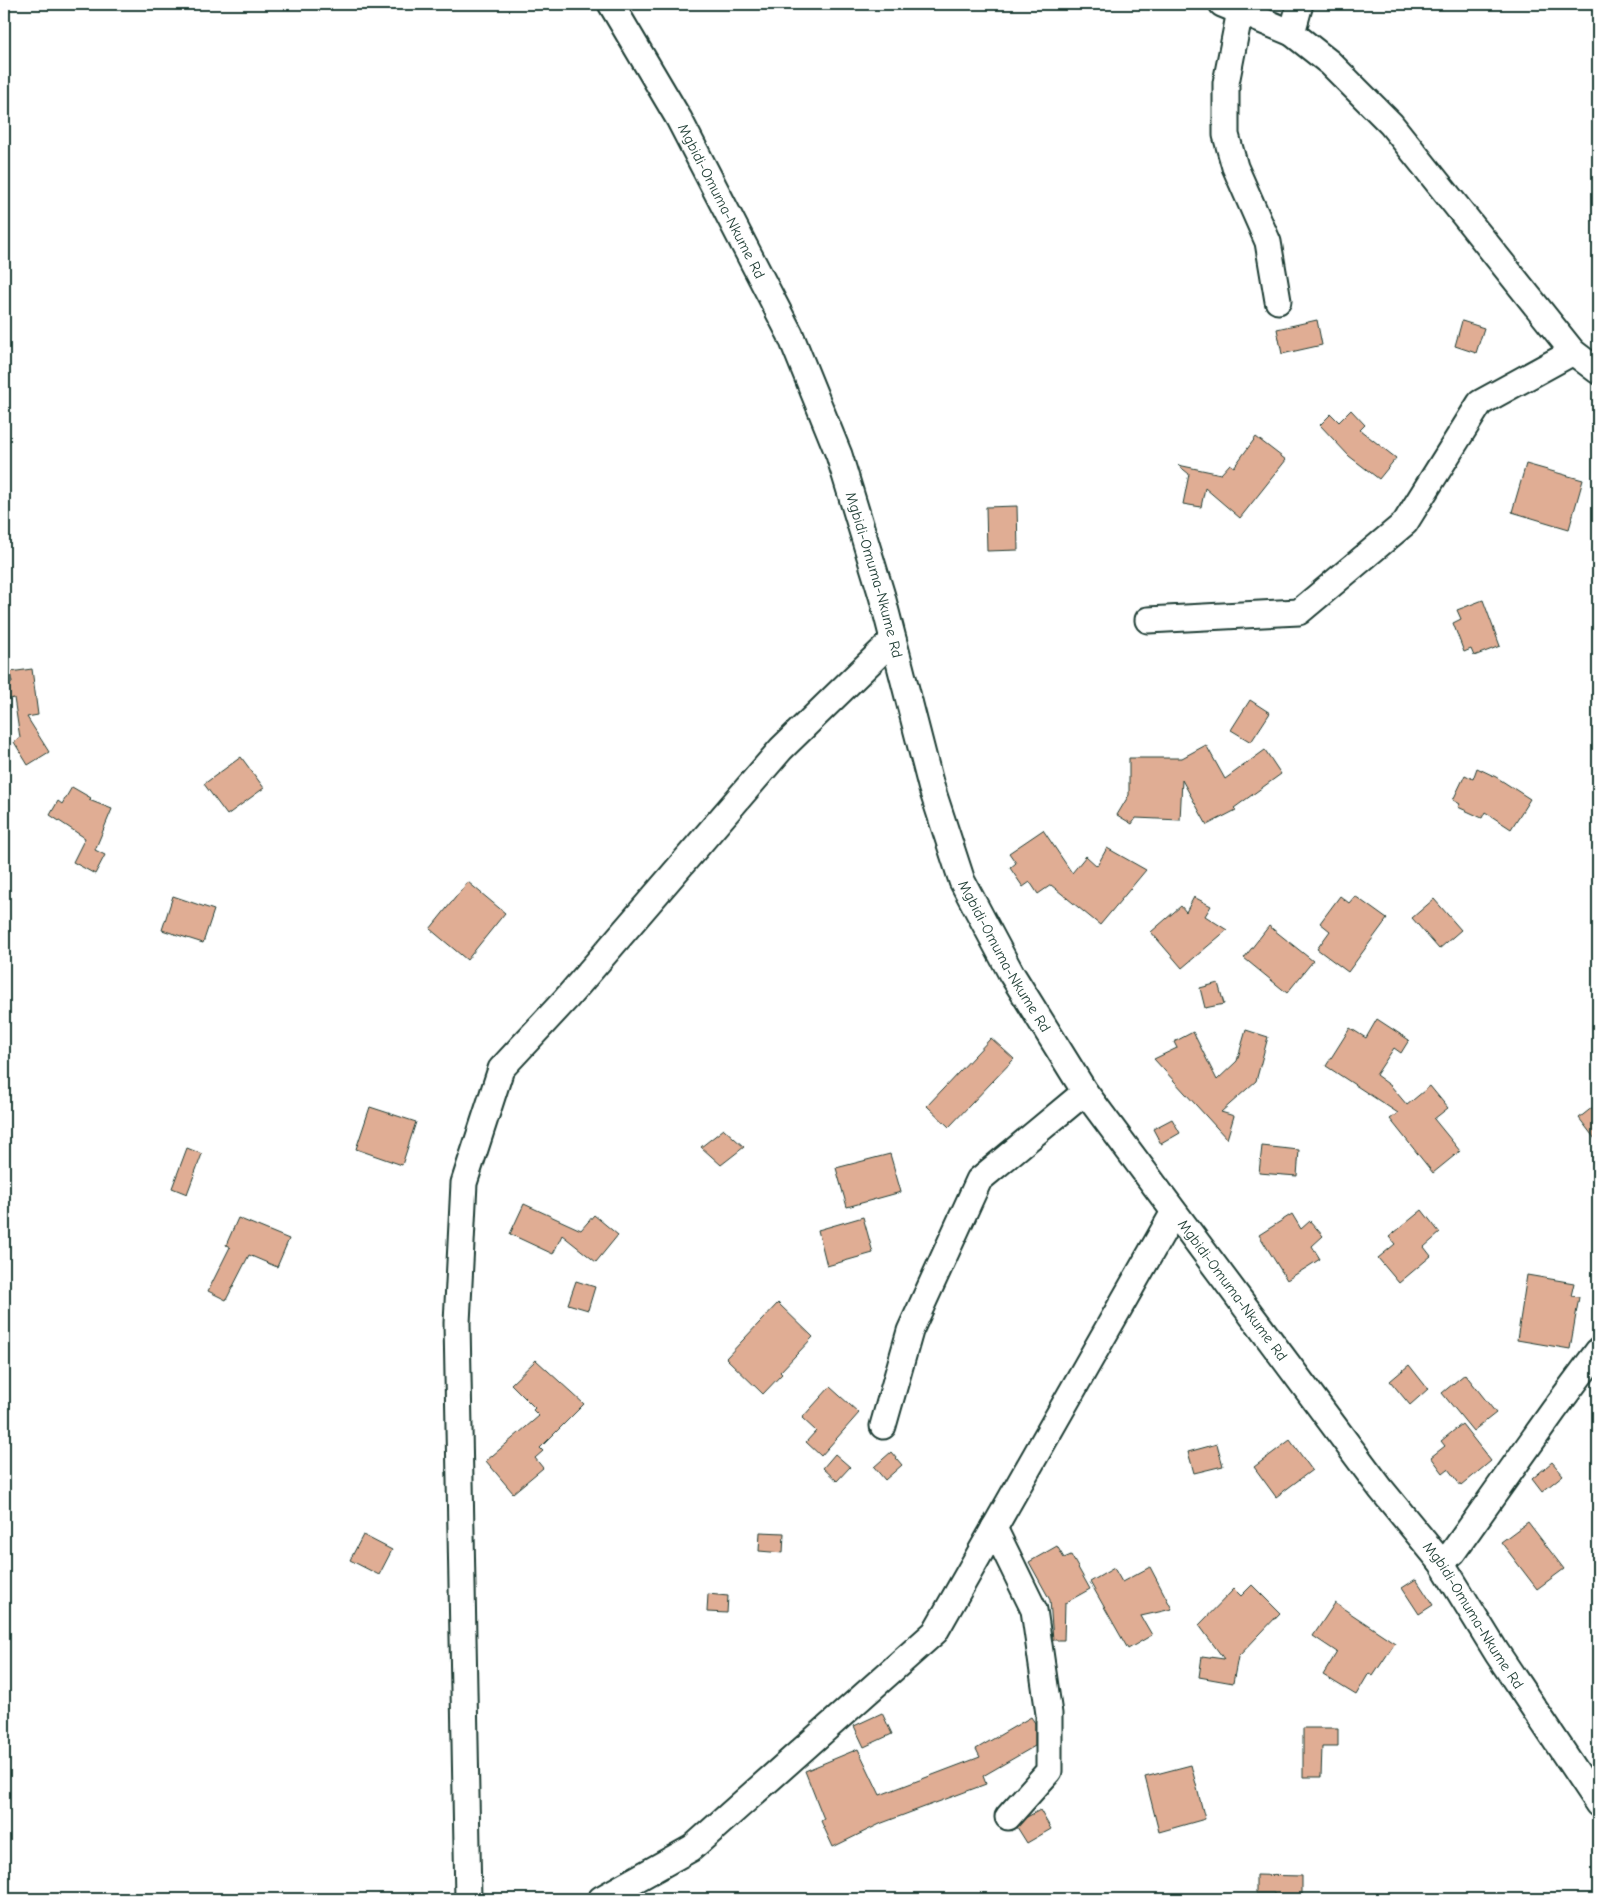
<svg xmlns="http://www.w3.org/2000/svg" width="1602" height="1903" viewBox="0 0 1602 1903" font-family="'Comic Neue',sans-serif">
<rect width="100%" height="100%" fill="#fff"/>
<filter id="ink" filterUnits="userSpaceOnUse"><feTurbulence type="fractalNoise" baseFrequency=".02" numOctaves="2"/><feDisplacementMap in="SourceGraphic" scale="10" xChannelSelector="R" yChannelSelector="G"/><feConvolveMatrix kernelMatrix="1 2 1 2 8 2 1 2 1" color-interpolation-filters="sRGB"/></filter>
<g filter="url(#ink)">
<path fill="#e0ad94" stroke="#1f3d34" d="M1317,320l5,25 -40,9 -5,-25z
M1462,321l22,7 -8,25 -21,-7z
M1351,410l14,15 -5,5 36,28 -17,21 -30,-23 -29,-31 11,-11 8,8z
M1256,437l30,23 -46,58 -35,-30 -4,19 -18,-3 6,-30 -11,-9 43,9 9,-10 4,3z
M1526,464l57,16 -14,49 -57,-17z
M1017,506l1,44 -31,1 -1,-44z
M1483,600l17,46 -26,10 -3,-7 -7,3 -11,-29 8,-4 -4,-9z
M32,669l6,46 -11,2 22,35 -21,13 -14,-23 6,-4 -6,-40 -10,2v-16l8,-1 -2,-11z
M1250,700l20,13 -19,29 -20,-12z
M1206,745l19,34 40,-29 16,24 -47,34 2,2 -29,15 -25,-45 -2,40 -44,-2 -4,6 -15,-9 12,-20v-37h53z
M241,757l23,31 -37,27 -23,-31z
M1477,768l19,9 34,22 -19,30 -26,-17 -3,6 -24,-11 2,-3 -7,-4 12,-25 8,4z
M72,787l19,11 -2,2 23,9 -17,41 10,5 -10,19 -22,-12 12,-24 -35,-23 8,-14 4,3z
M1043,830l29,43 14,-17 11,10 10,-18 39,22 -46,55 -49,-40 -13,9 -8,-12 -7,5 -13,-19 6,-5 -7,-10z
M468,882l37,31 -38,47 -37,-31z
M173,896l41,14 -11,33 -41,-13z
M1340,896l9,7 6,-7 32,23 -39,53 -31,-23 13,-18 -10,-8z
M1194,897l17,9 -6,10 22,14 -45,38 -31,-36 30,-26 5,6z
M1434,899l27,31 -22,19 -27,-31z
M1269,926l44,35 -26,32 -43,-35z
M1218,983l6,21 -19,4 -5,-20z
M1377,1019l32,21 -8,13 -7,-5 -18,27 15,11 16,19 23,-19 18,22 -14,11 26,32 -27,22 -43,-54 8,-6 -72,-47 24,-38 16,10z
M1246,1030l22,7 -12,44 -35,31 13,4 -7,23 -73,-80 23,-11 -3,-6 19,-10 24,48 20,-19z
M991,1038l23,21 -65,68 -22,-21z
M1598,1103v40l-19,-25z
M370,1107l46,15 -14,43 -46,-16z
M1172,1119l8,14 -19,11 -8,-15z
M724,1129l20,18 -23,18 -20,-18z
M1262,1146l37,4 -2,26 -38,-3z
M187,1148l15,6 -15,40 -15,-6z
M890,1154l11,38 -54,15 -11,-39z
M524,1204l57,26 13,-15 24,20 -22,27 -34,-27 -9,19 -43,-20z
M1422,1210l18,23 -16,14 7,9 -32,27 -21,-25 17,-14 -6,-7z
M1292,1214l9,15 9,-8 13,15 -11,10 8,13 -33,21 -28,-45z
M863,1217l10,36 -46,13 -9,-36z
M238,1218l51,21 -12,28 -28,-12 -23,45 -18,-9 22,-44 -4,-2z
M1527,1275l47,8 -3,13 8,1 -9,52 -53,-9z
M576,1281l19,6 -7,23 -20,-6z
M778,1303l35,34 -33,35 2,2 -19,20 -37,-36z
M536,1360l48,44 -44,44 3,3 -8,7 8,10 -30,25 -27,-32 53,-45 -6,-6 2,-2 -24,-24z
M1409,1365l19,24 -18,16 -20,-24z
M1465,1374l31,39 -23,18 -31,-38z
M830,1387l29,26 -38,43 -15,-14 10,-11 -14,-13z
M1462,1424l29,37 -30,25 -13,-17 -5,4 -12,-16 14,-11 -4,-5z
M1290,1440l22,30 -36,27 -22,-30z
M1217,1444l6,22 -29,7 -6,-21z
M891,1452l11,13 -17,15 -11,-13z
M835,1454l15,13 -13,14 -14,-13z
M1552,1462l11,13 -21,17 -10,-13z
M1528,1522l36,47 -27,20 -36,-47z
M760,1532l24,1 -1,20 -24,-2z
M363,1535l29,15 -13,25 -29,-15z
M1057,1546l7,12 7,-3 19,34 -25,14 -1,37h-11l-3,-40 -21,-38z
M1150,1567l22,42 -31,7 11,19 -24,14 -38,-67 24,-14 8,14z
M1416,1579l17,26 -14,9 -17,-26z
M1252,1585l28,28 -42,44 -5,26 -34,-6 3,-21 22,3 -25,-34 35,-36 7,7z
M708,1594l20,2 -1,17 -20,-1z
M1335,1603l60,40 -22,33 -4,-3 -13,22 -33,-20 14,-23 -24,-16z
M882,1713l10,21 -28,13 -10,-21z
M1031,1717l4,6v23l-52,30 3,8 -104,39 -49,24 -12,-26 3,-2 -19,-48 53,-22 22,46 100,-38 -4,-8z
M1303,1728h35v19h-16l-1,30h-18z
M1191,1765l14,54 -46,13 -14,-55z
M1040,1810l11,19 -24,14 -10,-16 10,-10z
M1256,1875l46,1v23h-28v-6h-18z"/>
<g fill="none" stroke-linecap="round" stroke-linejoin="round">
<defs>
<g id="minor">
<path id="s1" d="M611,4l68,115 111,215 49,121 43,141 49,190 31,95 49,92 74,119 296,397 60,73 56,91 101,151"/>
<path d="M1222,4l70,29 38,30 61,61 182,228 25,19"/>
<path d="M1240,11l-14,72v52l9,32 33,75 10,59"/>
<path d="M1292,33l8,-29"/>
<path d="M1148,620l151,-8 106,-89 75,-120 93,-51"/>
<path d="M883,1426l27,-95 69,-151 106,-88"/>
<path d="M994,1528l40,82 15,104v57l-41,46"/>
<path d="M1441,1562l12,-10 101,-142 44,-59"/>
<path d="M468,1899l-11,-576 7,-140 37,-114 65,-70 215,-250 112,-109"/>
<path d="M601,1899l91,-51 243,-216 239,-420"/>
</g>
</defs>
<use href="#minor" stroke="#1f3d34" stroke-width="29"/>
<use href="#minor" stroke="#fff" stroke-width="25"/>
</g>
</g>
<g text-anchor="middle" dominant-baseline="central" stroke-width="5" stroke-linejoin="round" paint-order="stroke">
<g font-size="15" fill="#1f3d34" stroke="#fff">
<text stroke="none"><textPath href="#s1" startOffset="226">Mgbidi-Omuma-Nkume Rd</textPath></text>
<text stroke="none"><textPath href="#s1" startOffset="631">Mgbidi-Omuma-Nkume Rd</textPath></text>
<text stroke="none"><textPath href="#s1" startOffset="1036">Mgbidi-Omuma-Nkume Rd</textPath></text>
<text stroke="none"><textPath href="#s1" startOffset="1441">Mgbidi-Omuma-Nkume Rd</textPath></text>
<text stroke="none"><textPath href="#s1" startOffset="1846">Mgbidi-Omuma-Nkume Rd</textPath></text>
</g>
</g>
<rect width="1602" height="1903" fill="none" stroke="#fff" stroke-width="20"/>
<rect x="10" y="10" width="1582" height="1883" fill="none" stroke="#1f3d34" stroke-width="2" filter="url(#ink)"/>
</svg>
